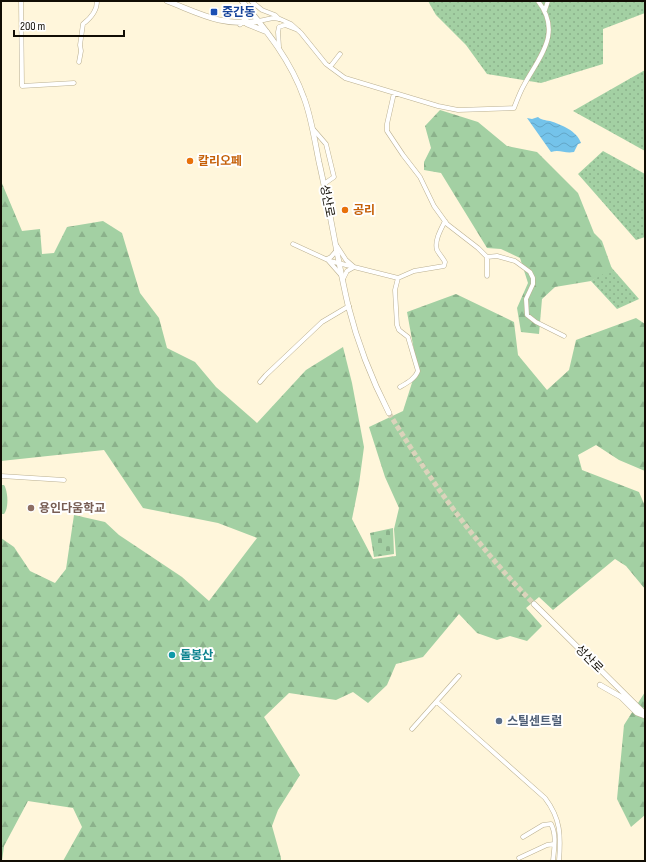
<svg xmlns="http://www.w3.org/2000/svg" width="646" height="862" viewBox="0 0 646 862" font-family="'Sofia Sans Condensed','Noto Sans KR',sans-serif">
<defs>
<pattern id="grass-dots" width="8" height="8" patternUnits="userSpaceOnUse"><rect width="8" height="8" fill="#a3d0a3"/><path d="M2 2h.1M6 6h.1" fill="none" stroke="#8bb18b" stroke-width="1.8" stroke-linecap="round"/></pattern>
<pattern id="forest-firs" width="22" height="20" patternUnits="userSpaceOnUse"><rect width="22" height="20" fill="#a3d0a3"/><path d="M5 1l3.5 6h-7zM16 11l3.5 6h-7z" fill="#8bb18b"/></pattern>
<pattern id="cemetery-stones" width="16" height="16" patternUnits="userSpaceOnUse"><rect width="16" height="16" fill="#a3d0a3"/><path d="M2 7V4a2 2 0 0 1 4 0v3zM10 15v-3a2 2 0 0 1 4 0v3z" fill="#8bb18b"/></pattern>
<pattern id="water-waves" width="16" height="10" patternUnits="userSpaceOnUse"><rect width="16" height="10" fill="#74c3ea"/><path d="M0 5q4-4 8 0t8 0" fill="none" stroke="#63a6c7"/></pattern>
</defs>
<rect width="100%" height="100%" fill="#fff6db"/>
<path fill="url(#grass-dots)" d="M428,1h217v12l-42,16v35l-62,19 -54,-9 -21,-29 -30,-30z
M645,70v81l-72,-40z
M603,151l42,23v63l-9,3 -58,-66z
M611,267l28,32 -22,10 -26,-28z"/>
<path fill="url(#forest-firs)" d="M440,110l38,12 29,24 30,6 41,41 16,40 8,8 10,28 -21,12 -36,6 -13,12 -3,35 -18,-2 -4,-24 11,-25 -8,-25 -19,-9 -14,-1 -46,-75 -17,-3v-8l7,-14 -6,-22z
M1,181l21,50 18,-2 2,25 12,-1 13,-26 36,-6 19,12 18,60 19,25 8,30 28,14 21,25 41,36 49,-53 37,-23 9,36 12,64 -5,37 -7,35 21,40 23,-3 -2,-27 5,-21 -14,-31 -16,-50 34,-16 14,-44 -10,-55 49,-18 58,28 4,33 29,35 22,-20 7,-30 60,-22 9,6 -1,48 1,2v97l-26,-11 -23,-15 -18,10 4,15 57,22 6,14v83l-19,-23 -11,-7 -62,51 -14,-13 -13,11 16,18 -15,15 -17,-5 -13,4 -20,-7 -18,-19 -36,43 -27,7 -9,21 -19,18 -15,-11 -17,8 -47,-7 -25,24 36,58 -22,35 -6,16 9,32v3h-218l19,-34 -9,-19 -45,-7 -24,45 -2,15h-1v-323l13,9 16,24 25,12 11,-14 8,-54 31,7 14,13 63,42 27,24 48,-63 -39,-15 -75,-15 -39,-58 -103,11z
M645,692v123l-14,12 -14,-28 7,-74z"/>
<path fill="url(#cemetery-stones)" d="M393,528l1,26 -20,3 -4,-24z"/>
<path fill="#a3d0a3" d="M1,485h3c4,6 5,23 0,29h-3z"/>
<path fill="url(#water-waves)" d="M538,117c3,3 7,3 12,4 12,4 27,10 31,22l-3,1 -4,8c-9,2 -14,-3 -23,0l-24,-34 5,1z"/>
<g fill="none" stroke-linecap="round" stroke-linejoin="round">
<path stroke="#dbd3bb" stroke-width="5" stroke-dasharray="5 2.5" stroke-linecap="butt" d="M389,413c42,69 88,133 145,191"/>
<defs>
<path id="minor" d="M21,1l1,85 52,-3
M251,1l11,9 13,5 4,4
M545,10l3,-9
M259,21l14,-3 7,1 11,5 10,9 25,31 19,14 93,28 20,4 56,-2c3,-8 6,-16 10,-23 15,-28 39,-52 14,-84
M279,47l-1,-15 1,-5 6,-2 13,5
M79,62l2,-11 -1,-6 3,-21c8,-6 14,-13 14,-23
M330,67l10,-13
M394,93l-7,31v7l16,24 17,22 14,29 13,18 31,24 9,9 10,-1 18,5 15,11 3,6v6l-7,15 1,16 9,7 28,14
M313,129l13,15 8,33 -10,7
M293,244l37,17 68,17 16,-7 30,-5 1,-4c-2,-4 -6,-8 -8,-12 -3,-9 4,-21 8,-29
M337,246l9,14 8,7 -7,4 -4,8
M337,250l-6,7 -4,2 14,16
M487,257v19
M398,278l-3,12 2,35 2,5 9,7 10,34c-3,8 -11,12 -18,16
M260,382l6,-7 56,-53 27,-16
M1,476l63,4
M437,702l108,96c16,21 16,38 14,63
M412,729l47,-53
M523,837l20,-12 8,-1c6,11 3,25 2,37
M519,858l28,-13 7,-1"/>
<path id="major" d="M167,1c34,13 55,26 92,20
M242,1c25,30 49,60 62,97 7,18 11,44 15,64 11,48 18,96 29,143 9,36 24,75 41,108
M240,24l6,-5 2,-11
M247,24l20,8
M534,604l111,110
M600,685l21,12 16,16 8,3"/>
</defs>
<use href="#minor" stroke="#bbb091" stroke-width="5"/>
<use href="#major" stroke="#bbb091" stroke-width="6"/>
<use href="#minor" stroke="#fff" stroke-width="4"/>
<use href="#major" stroke="#fff" stroke-width="5"/>
</g>
<rect fill="#1a4fb4" stroke="#fff" stroke-width="1.5" x="210" y="8" width="8" height="8" rx="2"/>
<g fill="#e8710a" stroke="#fff" stroke-width="1.5">
<circle cx="190" cy="161" r="4"/>
<circle cx="345" cy="210" r="4"/>
</g>
<circle fill="#8d6e63" stroke="#fff" stroke-width="1.5" cx="31" cy="508" r="4"/>
<circle fill="#0f9aa8" stroke="#fff" stroke-width="1.5" cx="172" cy="655" r="4"/>
<circle fill="#5c6f8a" stroke="#fff" stroke-width="1.5" cx="499" cy="721" r="4"/>
<g text-anchor="middle" dominant-baseline="central" stroke-width="4" stroke-linejoin="round" paint-order="stroke">
<g font-size="12" font-weight="bold" fill="#164399" stroke="#fff" text-anchor="start">
<text x="222" y="12">중간동</text>
</g>
<g font-size="12" font-weight="bold" fill="#c56008" stroke="#fff" text-anchor="start">
<text x="198" y="161">칼리오페</text>
<text x="353" y="210">공리</text>
</g>
<g font-size="12" fill="#110d04" stroke="#fff">
<text transform="translate(327 201) rotate(79)">성산로</text>
<text transform="translate(589 659) rotate(45)">성산로</text>
</g>
<g font-size="12" font-weight="bold" fill="#785e54" stroke="#fff" text-anchor="start">
<text x="39" y="508">용인다움학교</text>
</g>
<g font-size="12" font-weight="bold" fill="#0d838f" stroke="#fff" text-anchor="start">
<text x="180" y="655">돌봉산</text>
</g>
<g font-size="12" font-weight="bold" fill="#4e5e75" stroke="#fff" text-anchor="start">
<text x="507" y="721">스틸센트럴</text>
</g>
</g>
<rect width="646" height="862" fill="none" stroke="#110d04" stroke-width="4"/>
<path d="M14 30v6h110v-6" fill="none" stroke="#110d04" stroke-width="2"/>
<text x="20" y="30" font-size="12" fill="#110d04" stroke="#ffffff" stroke-width="3" paint-order="stroke">200 m</text>
</svg>
